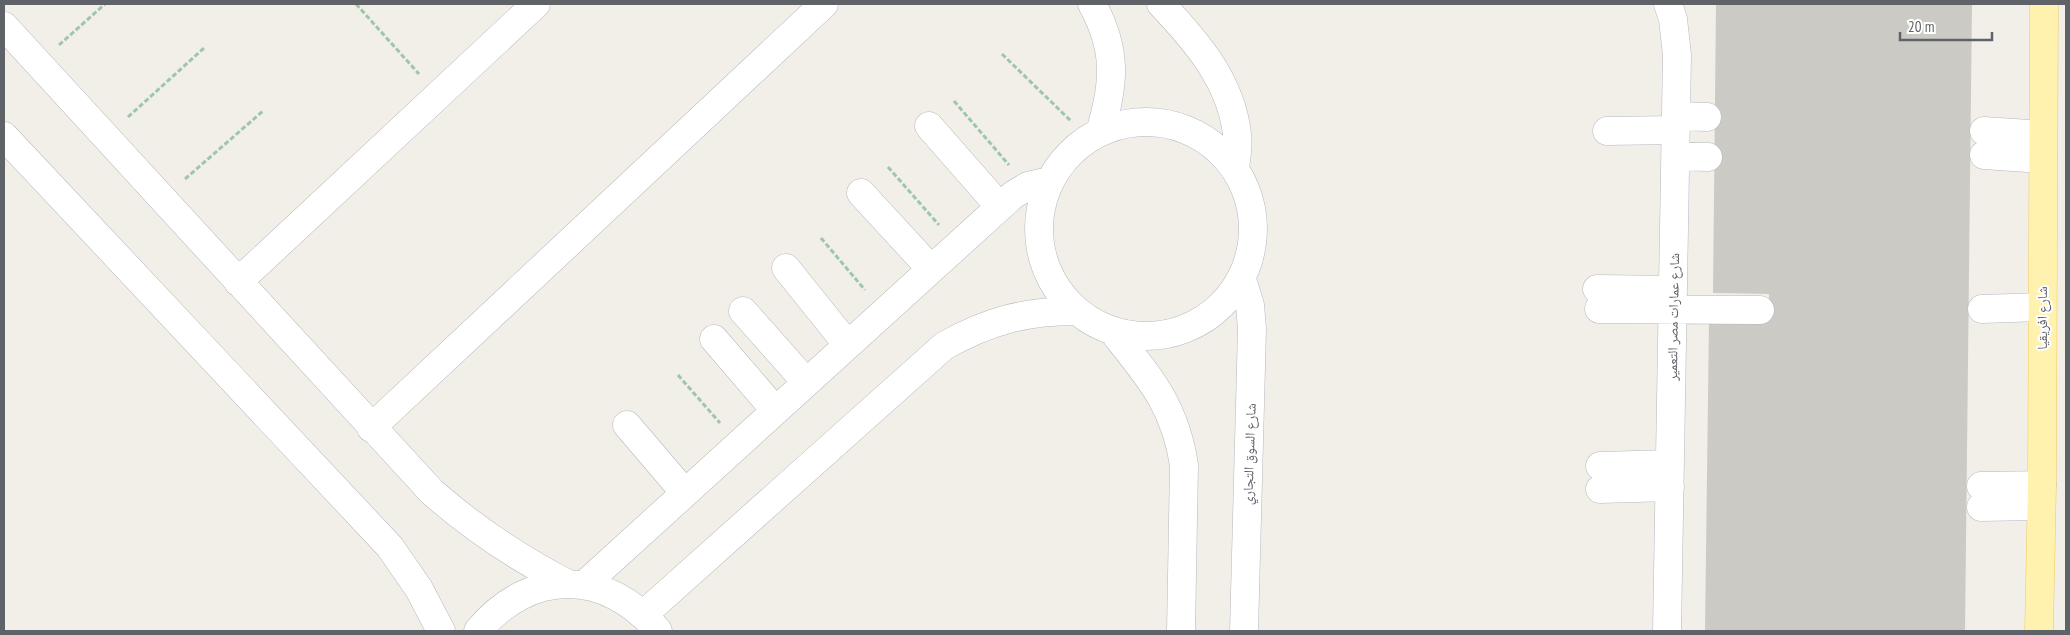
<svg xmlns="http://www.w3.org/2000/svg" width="2070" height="635" viewBox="0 0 2070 635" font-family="'PT Sans Narrow','Noto Naskh Arabic',sans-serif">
<rect width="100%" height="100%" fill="#f1efe8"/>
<path fill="#cccac5" d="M1716,4h256l-7,627h-260l4,-311 59,1 1,-27 -56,-1z"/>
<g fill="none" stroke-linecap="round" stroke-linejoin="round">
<defs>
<path id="minor" d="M1092,4c25,45 23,79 8,128
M1161,4c35,37 70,77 76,130 2,11 -1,24 -2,35
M4,26l428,466c42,37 86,66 136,92
M1676,116l31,1
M1039 229a107 107 0 1 1 214 0a107 107 0 1 1-214 0Z
M929,126l71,81
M1607,131l69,-1
M1984,131l59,4
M4,136l386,411 29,42 22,42
M1984,155l59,4
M1676,156l32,1
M861,193l70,76
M786,268l61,76
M1242,279l8,26 2,24 -8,302
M238,282l298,-278
M1597,289l76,1
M1599,309l161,1
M1982,309l60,-2
M743,311l63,71
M1114,333c36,45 61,73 70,132l-3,166
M714,339l61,71
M627,425l58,68
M371,428l453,-424
M1600,466l70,-2
M1981,486l61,-1
M1600,489l70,-2
M1981,507l60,-1
M584,585l429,-390 15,-9 22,-5
M644,614l300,-268c44,-25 82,-35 132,-35
M478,631c52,-63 129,-62 180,0
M1667,631l10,-576 -4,-36 -5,-15"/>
<path id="major" d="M2039,631l3,-146 2,-481"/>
</defs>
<use href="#minor" stroke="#b5b8bc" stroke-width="29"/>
<use href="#major" stroke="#f2c960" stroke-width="29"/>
<path stroke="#9cc7a9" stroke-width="3" stroke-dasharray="5 2.5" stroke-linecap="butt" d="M356,4l63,70
M59,45l46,-41
M1002,54l70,68
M954,101l55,64
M128,117l76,-69
M888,167l51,58
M185,179l78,-68
M821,238l44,52
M678,375l42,48"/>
<use href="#minor" stroke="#fff" stroke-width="28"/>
<use href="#major" stroke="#fff2af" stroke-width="28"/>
</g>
<g text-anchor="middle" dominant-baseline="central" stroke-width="4" stroke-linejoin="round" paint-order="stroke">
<g font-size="14" fill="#5f6368" stroke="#fff">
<text transform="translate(1673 317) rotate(-89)">شارع عمارات مصر التعمير</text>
<text transform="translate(2042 318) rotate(-90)">شارع افريقيا</text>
<text transform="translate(1249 454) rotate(-88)">شارع السوق التجاري</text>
</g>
</g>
<rect width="2070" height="635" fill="none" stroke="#5f6368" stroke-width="10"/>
<path d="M1900 32v8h92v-8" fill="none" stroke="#5f6368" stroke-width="2.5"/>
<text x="1908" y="32" font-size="15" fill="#5f6368" stroke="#ffffff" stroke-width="4" paint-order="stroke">20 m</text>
</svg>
